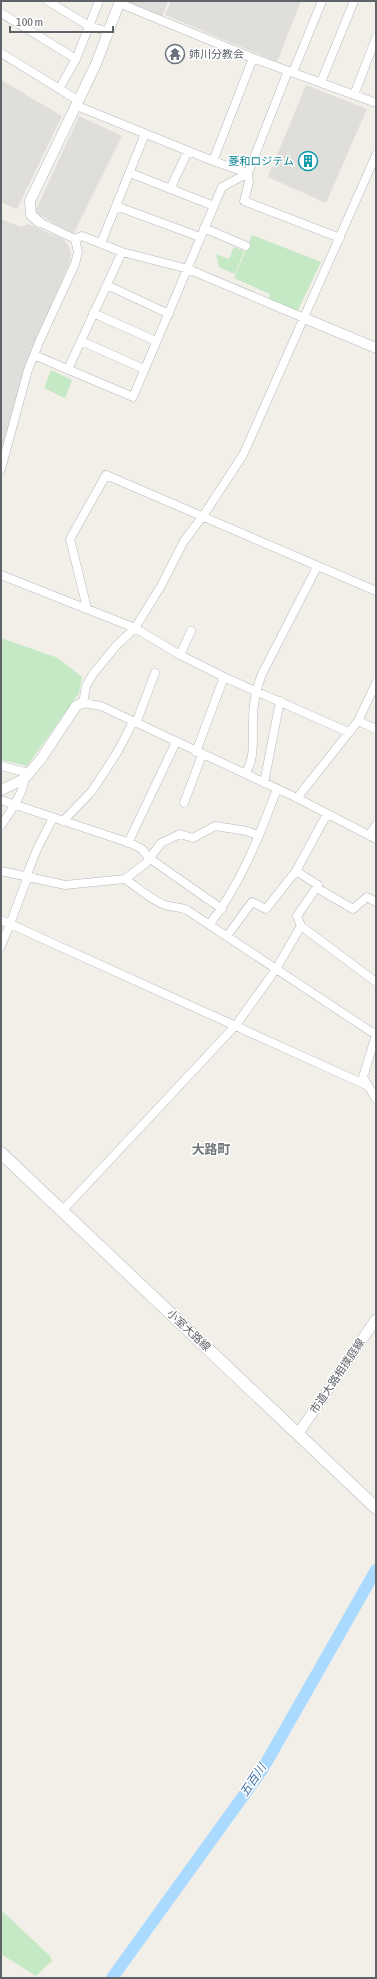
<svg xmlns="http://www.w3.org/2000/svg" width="377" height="1979" viewBox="0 0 377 1979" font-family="'Asap Condensed','Noto Sans JP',sans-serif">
<rect width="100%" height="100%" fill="#f1efe8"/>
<path fill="#e0deda" d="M124,1h44l-6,16z
M171,1h130l-24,61 -112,-47z
M1,80l61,36 -45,93 -16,-7z
M306,85l61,24 -41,94 -58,-26z
M79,116l43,20 -49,99 -38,-23z
M1,219l20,8 7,-3 35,15 5,6 3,8 -2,11 -39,91 -29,102z"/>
<path fill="#c5e8c5" d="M252,235l69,27 -24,50 -30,-9 3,-9 -36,-16z
M234,247l10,4 -9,23 -16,-7 -3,-13 13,5z
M51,370l21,10 -7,18 -21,-10z
M1,638l57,20 24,19 -3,16 -52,73 -26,-6z
M1,1910l49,46 2,5 -16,15 -35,-22z"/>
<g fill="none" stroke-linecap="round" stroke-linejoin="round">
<path stroke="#aadaff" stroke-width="12" d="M112,1978l150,-208 114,-200"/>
<defs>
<path id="minor" d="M48,1l41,25 20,6
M119,3l134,55 123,45
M1,13l75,46
M1,53l78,48
M288,71l-40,102 1,9 -5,19 96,37
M293,72l29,-71
M321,82l33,-81
M59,89l17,-30 23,-58
M354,95l22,-57
M77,106l136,55 35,12
M376,155l-133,300 -40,61 -19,25 -23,45 -26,42 -19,18 -23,28 -7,12 -3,17 18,3 196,92 79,41
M213,161l40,-103
M130,173l84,33
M170,189l18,-38
M116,206l84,31
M204,228l42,18
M75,239l7,-3 40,16 66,17 116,49
M101,243l44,-109
M107,285l62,29
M93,313l63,28
M81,341l63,28
M34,355l99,42 89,-210 26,-14
M68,369l54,-117
M1,469l27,-99 12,-30 35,-76 3,-12 -3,-13 -36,-17
M1,575l134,53 45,27 46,23 122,54
M87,608l-17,-69 36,-64 270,116
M180,655l11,-24
M358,721l18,8
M136,723l19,-50
M196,752l28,-75
M1,766l28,7
M245,774c11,-17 7,-35 8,-54 0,-16 3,-31 9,-46l55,-107
M264,783l16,-82
M297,798l61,-77 18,-38
M1,800l129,43 12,6 7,9 73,51
M184,803l18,-48
M327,814l-31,57 22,14 -21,31 4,10 75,56
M63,821l29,-30 26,-40 15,-29
M1,826c6,-10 24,-34 23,-47
M369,835l7,-10
M128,843l48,-101
M1,871l64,14 60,-6 21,-16 15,-20 19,-9 13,4 22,-12 32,5 12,5
M28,876l-18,48 356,161
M26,877l11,-28 16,-31
M125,879c12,8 26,21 40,26 8,3 13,1 22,5l189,125
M317,888l36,21 14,-12 9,5
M1,920l9,4 -9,22
M210,924c31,-41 49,-87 67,-135
M227,936l25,-34 14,7 30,-38
M376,1035l-13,42 13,22
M62,1211l174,-186 40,-56 25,-43"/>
<path id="tertiary" d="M39,222l-8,-7 -1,-14 66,-137 24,-63
M304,318l72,30
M1,790l23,-11 17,-20 35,-53 7,-3
M298,1434l78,-115"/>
<path id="secondary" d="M1,1153l375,355"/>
</defs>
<use href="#minor" stroke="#b5b8bc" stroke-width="9"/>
<use href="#tertiary" stroke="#b5b8bc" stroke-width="11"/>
<use href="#secondary" stroke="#b6babf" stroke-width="13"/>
<use href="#minor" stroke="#fff" stroke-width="8"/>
<use href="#tertiary" stroke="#fff" stroke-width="10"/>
<use href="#secondary" stroke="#fff" stroke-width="12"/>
</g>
<defs>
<symbol id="temple-ring" viewBox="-11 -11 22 22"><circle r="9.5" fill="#fff" stroke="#6b7280" stroke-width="1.5"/><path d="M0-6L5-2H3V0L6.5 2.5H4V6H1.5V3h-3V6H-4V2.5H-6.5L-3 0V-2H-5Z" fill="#6b7280"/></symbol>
<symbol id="building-ring" viewBox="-11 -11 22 22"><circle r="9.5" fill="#fff" stroke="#0f9aa8" stroke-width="1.5"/><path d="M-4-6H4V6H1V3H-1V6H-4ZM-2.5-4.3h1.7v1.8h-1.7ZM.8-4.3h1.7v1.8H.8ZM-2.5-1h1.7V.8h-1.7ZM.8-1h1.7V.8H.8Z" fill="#0f9aa8"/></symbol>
</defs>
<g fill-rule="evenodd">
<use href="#temple-ring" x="164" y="43" width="22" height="22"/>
<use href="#building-ring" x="297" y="150" width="22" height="22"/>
</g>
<g text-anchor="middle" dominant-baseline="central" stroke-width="3" stroke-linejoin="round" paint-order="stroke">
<g font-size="11" fill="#5b616d" stroke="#fff" text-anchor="start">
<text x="189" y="54">姉川分教会</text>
</g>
<g font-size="11" fill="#0d838f" stroke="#fff" text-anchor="end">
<text x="294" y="161">菱和ロジテム</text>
</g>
<g font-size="11" fill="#5f6368" stroke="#fff">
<text transform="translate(189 1330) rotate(43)">小室大路線</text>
<text transform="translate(337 1376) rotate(-56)">市道大路相撲庭線</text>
</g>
<g font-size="12" font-style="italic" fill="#4174aa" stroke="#fff">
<text transform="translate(253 1780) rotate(-56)">五百川</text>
</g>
<g font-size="13" font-weight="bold" fill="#70757a" stroke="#fff">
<text x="211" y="1149">大路町</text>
</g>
</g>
<rect width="377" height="1979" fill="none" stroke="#5f6368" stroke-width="4"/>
<path d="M10 26v6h103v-6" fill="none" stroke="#5f6368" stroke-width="2"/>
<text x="16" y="26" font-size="12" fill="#5f6368" stroke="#ffffff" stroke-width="3" paint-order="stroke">100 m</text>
</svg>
